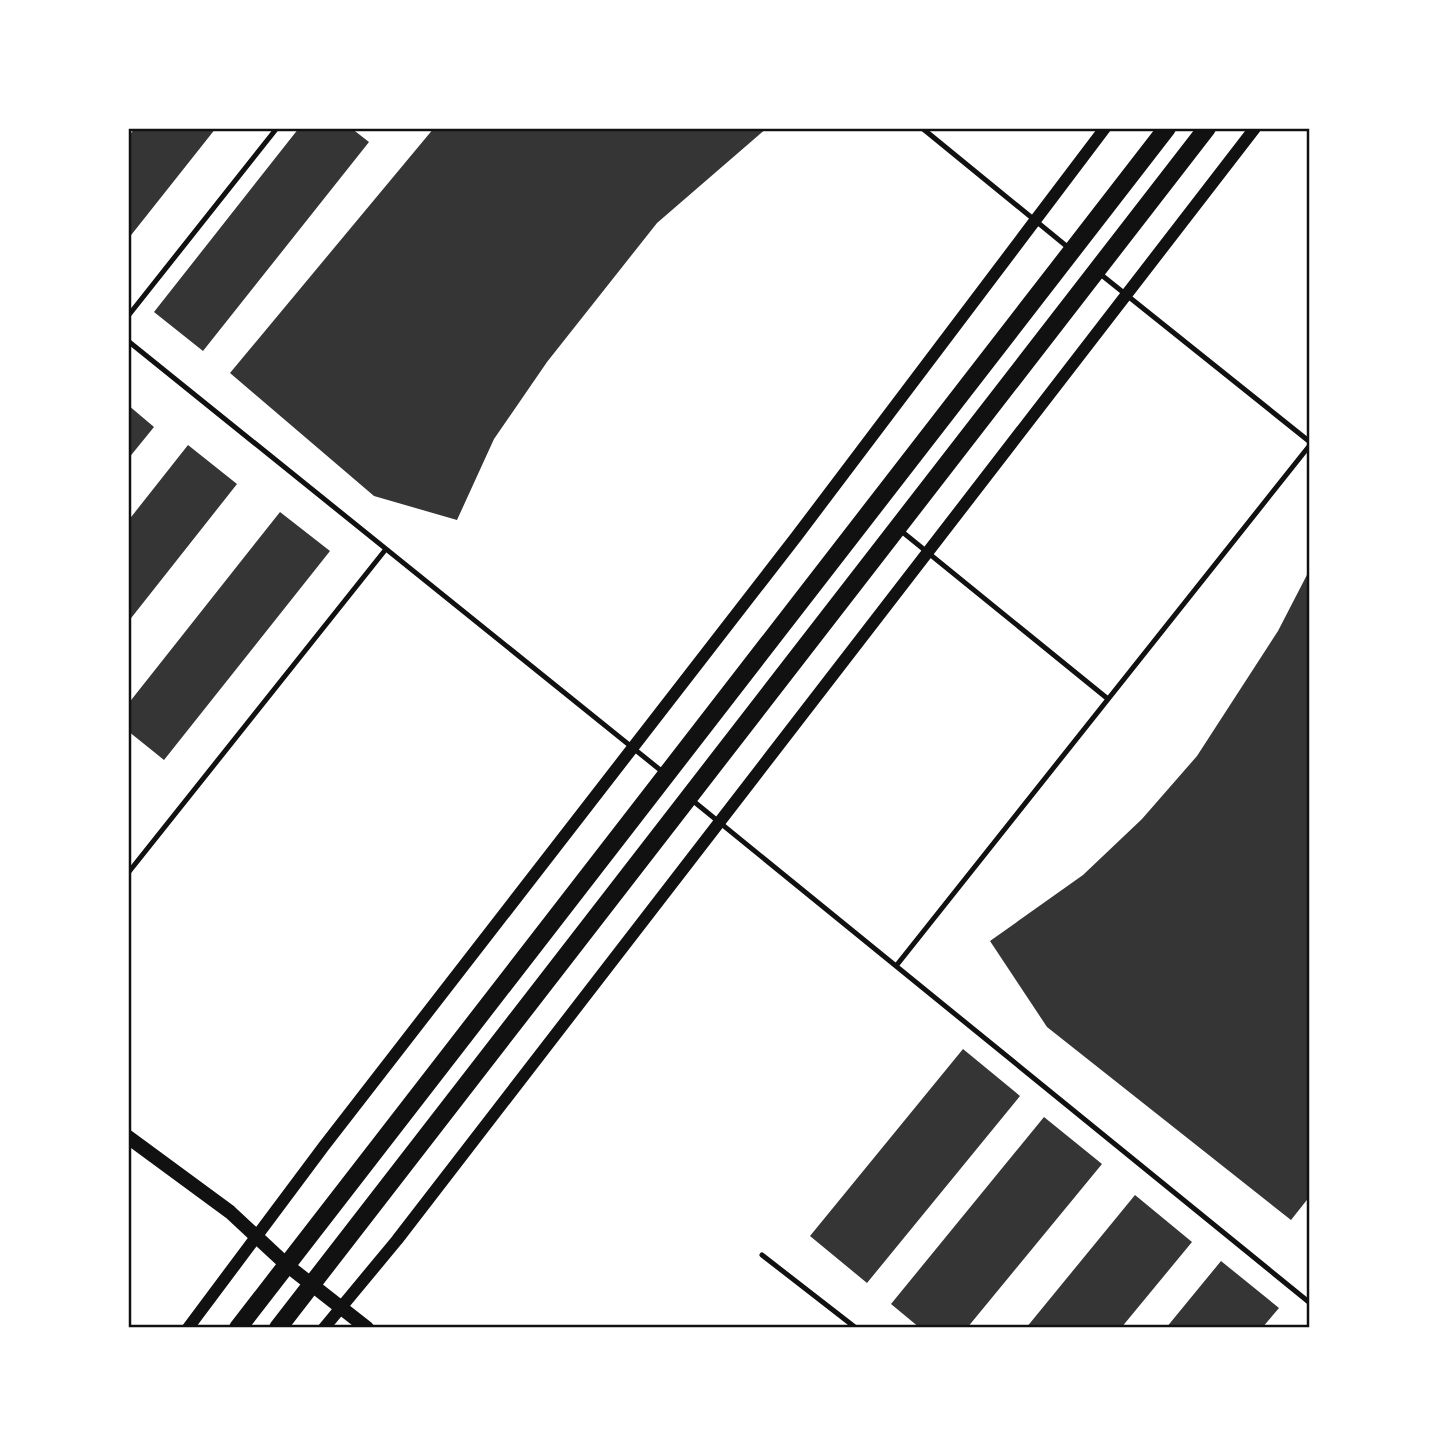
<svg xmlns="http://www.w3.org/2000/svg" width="1438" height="1456" viewBox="0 0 1438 1456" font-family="'Source Sans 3',sans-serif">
<rect width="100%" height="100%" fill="#fff"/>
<path fill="#353535" d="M135,128h81l-88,111v-102z
M299,128h52l18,14 -166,209 -49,-39z
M434,128h333l-110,95 -110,139 -53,77 -37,81 -83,-24 -144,-123z
M128,405l26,22 -26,32z
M188,445l49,39 -109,138v-101z
M280,512l50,39 -166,209 -36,-29v-27z
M1310,569v627l-19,24 -244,-193 -57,-86 93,-66 59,-56 55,-63 81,-125z
M963,1049l57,47 -153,187 -57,-47z
M1044,1117l58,47 -135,164h-47l-29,-24z
M1135,1195l57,47 -71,86h-95z
M1221,1261l58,47 -17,20h-96z"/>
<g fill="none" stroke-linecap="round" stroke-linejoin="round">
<path stroke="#111" stroke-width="5" d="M922,128l148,121
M1099,273l211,169
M128,316l149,-188
M128,341l536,432
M900,530l208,169
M692,800l618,503
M128,873l258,-324
M896,966l414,-521
M762,1255l94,73"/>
<path stroke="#111" stroke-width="12" d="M188,1328l136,-182 472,-609 309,-409
M324,1328l73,-88 858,-1112"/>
<path stroke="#111" stroke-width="14" d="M128,1137l102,75 58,54 79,62"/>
<path stroke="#111" stroke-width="18" d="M238,1328l929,-1200
M278,1328l929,-1200"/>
</g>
<rect width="1438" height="1456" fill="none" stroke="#ffffff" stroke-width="259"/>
<rect x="130" y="130" width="1178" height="1196" fill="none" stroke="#111" stroke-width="2.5"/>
</svg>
